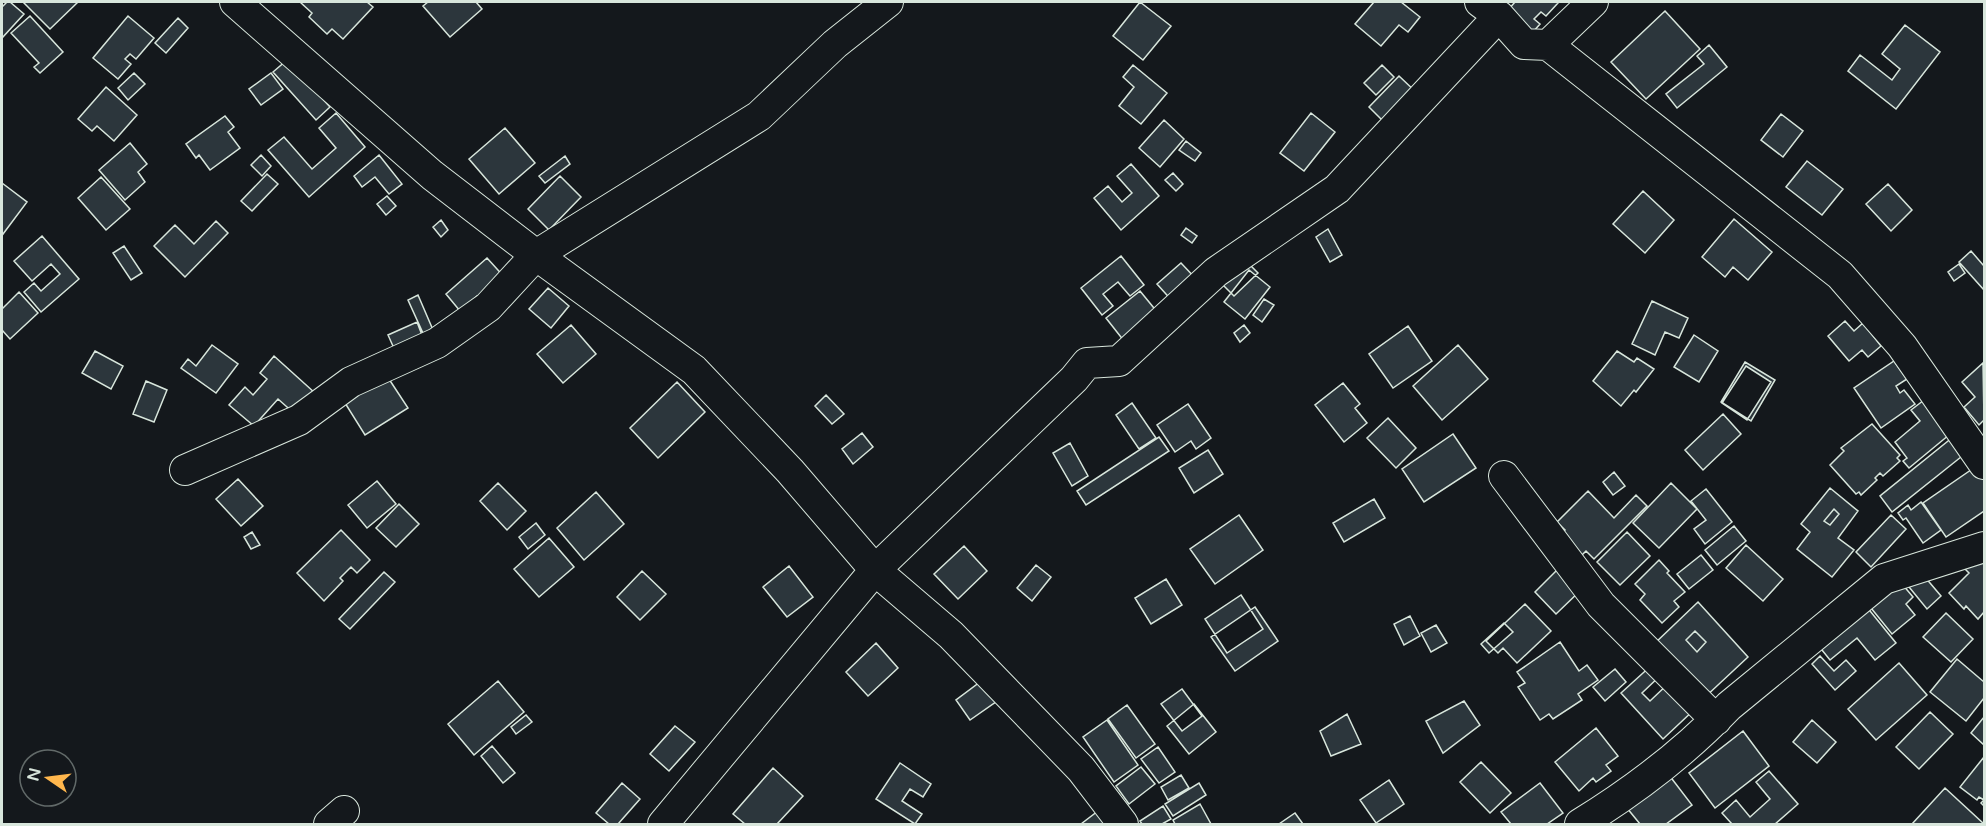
<svg xmlns="http://www.w3.org/2000/svg" width="1986" height="826" viewBox="0 0 1986 826" font-family="'Varela Round',sans-serif">
<rect width="100%" height="100%" fill="#14181c"/>
<path fill="#2c363c" stroke="#d8e6dc" stroke-width="1.5" fill-rule="evenodd" d="M7,2h3l14,12 -22,24v-31z
M23,2h55l-28,27z
M300,2h67l6,5 -30,32 -11,-10 -5,5 -18,-17 3,-4z
M428,2h48l6,7 -32,28 -27,-31z
M1140,2l31,24 -28,34 -30,-24z
M1374,2h27l19,15 -12,15 -9,-7 -18,21 -26,-22z
M1515,2h41l2,1 -12,13 -5,-4 -7,7 6,5 -14,16 -25,-22z
M1665,11l35,38 -54,50 -35,-37z
M30,16l33,36 -23,21 -6,-6 5,-4 -28,-30z
M128,16l26,22 -18,21 -6,-5 -5,5 6,5 -13,15 -25,-21z
M178,18l10,10 -22,25 -11,-10z
M1905,25l35,27 -44,57 -48,-38 12,-16 32,25 8,-11 -18,-15z
M1709,45l18,22 -50,41 -11,-14 38,-30 -7,-8z
M287,60l43,47 -14,13 -43,-48z
M1133,65l34,28 -26,31 -22,-18 15,-19 -11,-10z
M1382,65l12,12 -18,18 -12,-12z
M134,73l11,11 -17,16 -10,-12z
M271,73l12,16 -22,16 -12,-16z
M1399,76l19,18 -31,31 -18,-18z
M106,87l31,28 -23,26 -17,-15 -5,5 -14,-12z
M336,113l29,34 -56,50 -41,-47 16,-13 28,32 24,-21 -17,-20z
M1311,113l24,19 -31,39 -24,-18z
M1781,114l22,17 -20,26 -22,-17z
M225,116l9,11 -6,5 12,16 -30,22 -11,-15 -3,3 -10,-14z
M1164,120l20,19 -24,28 -21,-19z
M505,128l30,35 -36,31 -30,-35z
M1186,141l15,12 -6,8 -16,-11z
M130,143l17,21 -9,8 7,10 -20,18 -26,-30z
M261,155l10,11 -9,10 -11,-11z
M379,155l23,29 -13,10 -14,-17 -13,10 -8,-11z
M565,156l5,8 -25,19 -6,-7z
M1807,161l36,28 -21,26 -36,-28z
M1131,164l28,32 -38,34 -27,-32 14,-12 14,16 10,-9 -15,-17z
M1173,173l10,11 -7,7 -11,-11z
M267,174l11,10 -26,27 -11,-10z
M560,176l21,21 -32,33 -21,-21z
M101,177l29,32 -24,21 -28,-32z
M2,183l25,19 -24,32 -1,-1z
M1888,184l24,26 -21,21 -25,-27z
M1643,191l31,29 -29,33 -32,-29z
M387,196l9,10 -10,9 -9,-11z
M1734,219l38,33 -24,28 -15,-13 -8,10 -23,-20z
M441,220l7,10 -7,7 -8,-10z
M216,221l12,12 -43,44 -31,-31 21,-21 19,19z
M1186,228l11,8 -5,7 -11,-8z
M1328,229l14,26 -12,7 -14,-25z
M42,236l37,43 -38,33 -17,-20 10,-9 7,8 19,-17 -9,-10 -19,17 -18,-20z
M124,246l18,27 -11,7 -18,-27z
M1971,251l13,15v24l-25,-28z
M1240,255l18,18 -24,23 -18,-18z
M1121,256l23,29 -14,11 -12,-14 -15,12 10,12 -11,9 -21,-27z
M487,258l20,22 -24,22 -6,-6 -17,15 -14,-17z
M1181,263l17,18 -24,22 -17,-19z
M1959,264l6,9 -11,8 -6,-9z
M1249,270l21,17 -25,32 -21,-17z
M548,288l21,18 -18,22 -22,-19z
M1140,291l18,22 -34,28 -18,-23z
M19,292l19,21 -28,26 -8,-9v-21z
M418,295l18,42 -9,5 -19,-42z
M1264,299l10,6 -12,17 -9,-7z
M1652,301l36,17 -9,20 -14,-6 -10,23 -23,-11z
M1845,321l9,10 9,-8 18,23 -13,11 -6,-7 -13,11 -21,-25z
M417,322l8,21 -28,12 -9,-20z
M571,325l25,29 -33,29 -26,-29z
M1244,325l6,8 -10,9 -6,-9z
M1408,326l24,35 -39,27 -24,-34z
M1694,335l24,16 -19,31 -25,-15z
M212,345l26,19 -22,29 -35,-25 7,-9 8,7z
M1458,345l30,34 -46,41 -29,-34z
M95,351l28,15 -12,23 -29,-16z
M1617,351l17,11 3,-4 17,11 -18,23 -2,-2 -13,16 -28,-25z
M274,356l41,37 -19,22 -18,-16 -24,27 -25,-21 16,-18 8,8 14,-16 -7,-6z
M1894,361l13,18 -11,7 4,7 4,-3 11,14 -34,24 -27,-40z
M1745,362l30,18 -24,41 -30,-19z
M1983,363l1,57 -5,5 -15,-18 11,-10 -13,-15z
M1746,366l25,16 -24,38 -25,-17z
M387,376l21,32 -43,27 -20,-32z
M146,381l21,9 -13,32 -21,-8z
M677,382l28,30 -47,46 -28,-30z
M1343,383l17,21 -5,4 12,15 -23,19 -29,-37z
M826,395l18,19 -12,10 -17,-18z
M1928,397l27,33 -46,38 -6,-7 4,-3 -12,-16 25,-21 -9,-11z
M1132,403l24,35 -17,11 -23,-34z
M1188,404l23,34 -15,11 -5,-8 -16,11 -18,-27z
M1723,414l18,20 -38,36 -18,-20z
M1388,418l28,30 -20,20 -29,-30z
M1872,424l28,31 -3,3 3,3 -17,15 -3,-3 -5,5 2,2 -16,15 -2,-3 -3,2 -26,-29 14,-14 -3,-3z
M862,433l11,14 -20,17 -11,-15z
M1453,434l23,34 -52,34 -22,-33z
M1159,437l10,14 -83,54 -9,-14z
M1953,437l13,16 -74,59 -12,-16z
M1070,443l18,33 -16,10 -19,-33z
M1208,450l15,24 -29,19 -15,-25z
M1981,463l3,6v42l-38,26 -23,-34z
M1614,472l11,14 -12,9 -10,-13z
M238,479l25,27 -22,20 -25,-27z
M377,481l19,23 -29,24 -19,-23z
M498,483l28,28 -19,19 -27,-29z
M1671,483l26,26 -38,39 -26,-25z
M1830,488l28,23 -20,27 16,12 -22,27 -35,-28 13,-17 -9,-8zM1834,509l5,5 -9,11 -6,-4z
M1706,489l26,33 -27,22 -11,-15 12,-9 -15,-19z
M1588,491l26,27 22,-23 11,11 -53,53 -8,-8 -5,5 -21,-21 5,-5 -8,-8z
M596,492l28,32 -40,36 -27,-32z
M1374,499l11,19 -41,24 -11,-19z
M1921,502l20,28 -18,13 -17,-25 -3,2 -5,-7 10,-8 3,5z
M399,504l20,20 -23,23 -20,-19z
M1834,509l5,5 -9,11 -6,-4z
M1239,515l24,35 -48,34 -25,-35z
M1891,515l15,14 -35,38 -15,-15z
M536,523l9,12 -17,14 -9,-12z
M1734,526l12,15 -29,24 -12,-15z
M341,530l29,30 -13,13 -6,-6 -11,11 3,3 -19,20 -27,-28z
M252,532l8,13 -9,4 -7,-12z
M1627,532l23,24 -30,29 -23,-23z
M549,538l25,29 -35,30 -25,-28z
M1746,545l37,34 -20,22 -37,-33z
M964,546l23,25 -29,28 -24,-25z
M1701,555l12,15 -24,19 -12,-15z
M1659,560l10,11 -2,2 18,19 -11,9 5,6 -17,16 -22,-23 5,-6 -10,-10z
M1984,561v51l-6,7 -12,-13 -2,3 -15,-16 20,-20 -7,-7z
M1036,565l15,12 -19,24 -15,-13z
M789,566l24,31 -26,20 -24,-30z
M1560,567l22,22 -26,25 -21,-22z
M1919,570l22,26 -14,13 -22,-27z
M642,571l24,23 -26,26 -23,-23z
M384,572l11,10 -45,47 -11,-10z
M1897,578l16,19 -7,7 9,11 -23,19 -25,-31z
M1166,579l16,26 -31,19 -16,-26z
M1241,595l22,34 -36,24 -22,-34z
M1698,602l50,55 -45,42 -50,-54zM1695,631l11,11 -9,10 -11,-12z
M1525,604l26,27 -34,32 -14,-15 -5,5 -12,-12z
M1866,606l30,37 -21,17 -18,-22 -27,22 -12,-15z
M1255,607l23,34 -43,30 -24,-34z
M1946,613l27,26 -22,23 -28,-25z
M1410,616l10,20 -16,9 -10,-21z
M1504,623l9,9 -24,21 -8,-9z
M1436,625l11,18 -16,9 -10,-19z
M1695,631l11,11 -9,10 -11,-12z
M1560,642l19,29 8,-6 11,15 -20,14 4,6 -29,19 -4,-5 -9,6 -22,-33 7,-4 -8,-11z
M876,643l22,25 -30,28 -22,-24z
M1820,656l14,15 12,-11 10,11 -21,19 -23,-26z
M1957,659l27,23v16l-18,23 -36,-29z
M1654,663l9,10 -21,20 8,8 21,-20 25,27 -33,31 -42,-46z
M1899,663l28,32 -51,45 -28,-31z
M1615,669l11,13 -21,19 -12,-14z
M984,679l16,20 -30,21 -14,-20z
M498,681l26,31 -50,43 -26,-31z
M1182,689l20,27 -20,15 -21,-27z
M1464,701l16,24 -37,28 -17,-32z
M1194,704l22,28 -27,22 -22,-28z
M1127,705l28,39 -19,14 -28,-39z
M1930,712l23,22 -34,35 -23,-22z
M1347,714l14,30 -30,12 -11,-25z
M526,715l6,7 -16,12 -5,-7z
M1984,717v28l-13,-12z
M1107,720l31,45 -24,17 -31,-45z
M1812,720l24,22 -19,21 -24,-21z
M675,726l20,16 -26,29 -19,-17z
M1596,728l22,28 -12,9 5,6 -15,11 -3,-4 -14,13 -24,-29z
M1743,731l26,35 -54,42 -26,-35z
M492,746l23,27 -12,10 -22,-27z
M1158,747l17,25 -16,11 -18,-24z
M1984,757v49l-3,-3 3,-3 -5,-3 -2,3 -17,-13z
M1481,762l30,31 -21,20 -30,-31z
M900,763l31,21 -8,13 -13,-8 -8,12 20,13 -7,10 -39,-25z
M1141,767l14,17 -26,20 -13,-18z
M773,768l30,28 -26,28h-32l-12,-10z
M1769,771l29,33 -23,20h-43l-10,-11 14,-13 14,17 20,-18 -14,-17z
M1181,775l8,13 -21,12 -7,-13z
M1669,775l23,30 -26,19h-26l-13,-16z
M1389,780l15,24 -28,19 -16,-23z
M622,783l18,16 -22,25h-9l-13,-11z
M1199,783l7,12 -33,21 -8,-12z
M1540,783l23,30 -16,11h-36l-10,-12z
M1945,788l39,36h-72z
M1200,804l11,20h-36l-2,-4z
M1163,806l8,13 -9,5h-20l-2,-3z
M1098,811l10,13h-27z
M1295,813l8,11h-24z"/>
<g fill="none" stroke-linecap="round" stroke-linejoin="round">
<defs>
<path id="minor" d="M235,2l197,173 104,80 158,115 96,101 85,99 76,65 130,134 42,55
M1480,2l19,14 25,28 24,1 292,230 62,71 82,118
M1548,45l45,-43
M185,470l114,-50 52,-38 86,-39 51,-36 48,-52 223,-139 76,-72 53,-42
M1504,476l97,129 115,115
M329,824l15,-13
M663,824l212,-254 199,-191 13,-16 32,-2 97,-89 121,-83 162,-173
M1580,824c52,-32 107,-74 149,-118l155,-127 100,-32"/>
</defs>
<use href="#minor" stroke="#d8e6dc" stroke-width="32"/>
<use href="#minor" stroke="#14181c" stroke-width="30"/>
</g>
<rect width="1986" height="826" fill="none" stroke="#d8e6dc" stroke-width="6"/>
<g transform="translate(48 778) rotate(284)"><circle r="28" fill="#14181c" stroke="#626a69" stroke-width="1.5"/>
<path d="M0-4.5L10 22L0 15L-10 22Z" fill="#ffb74d"/>
<text y="-9" font-size="16" font-weight="bold" text-anchor="middle" fill="#d8e6dc">N</text>
</g>
</svg>
